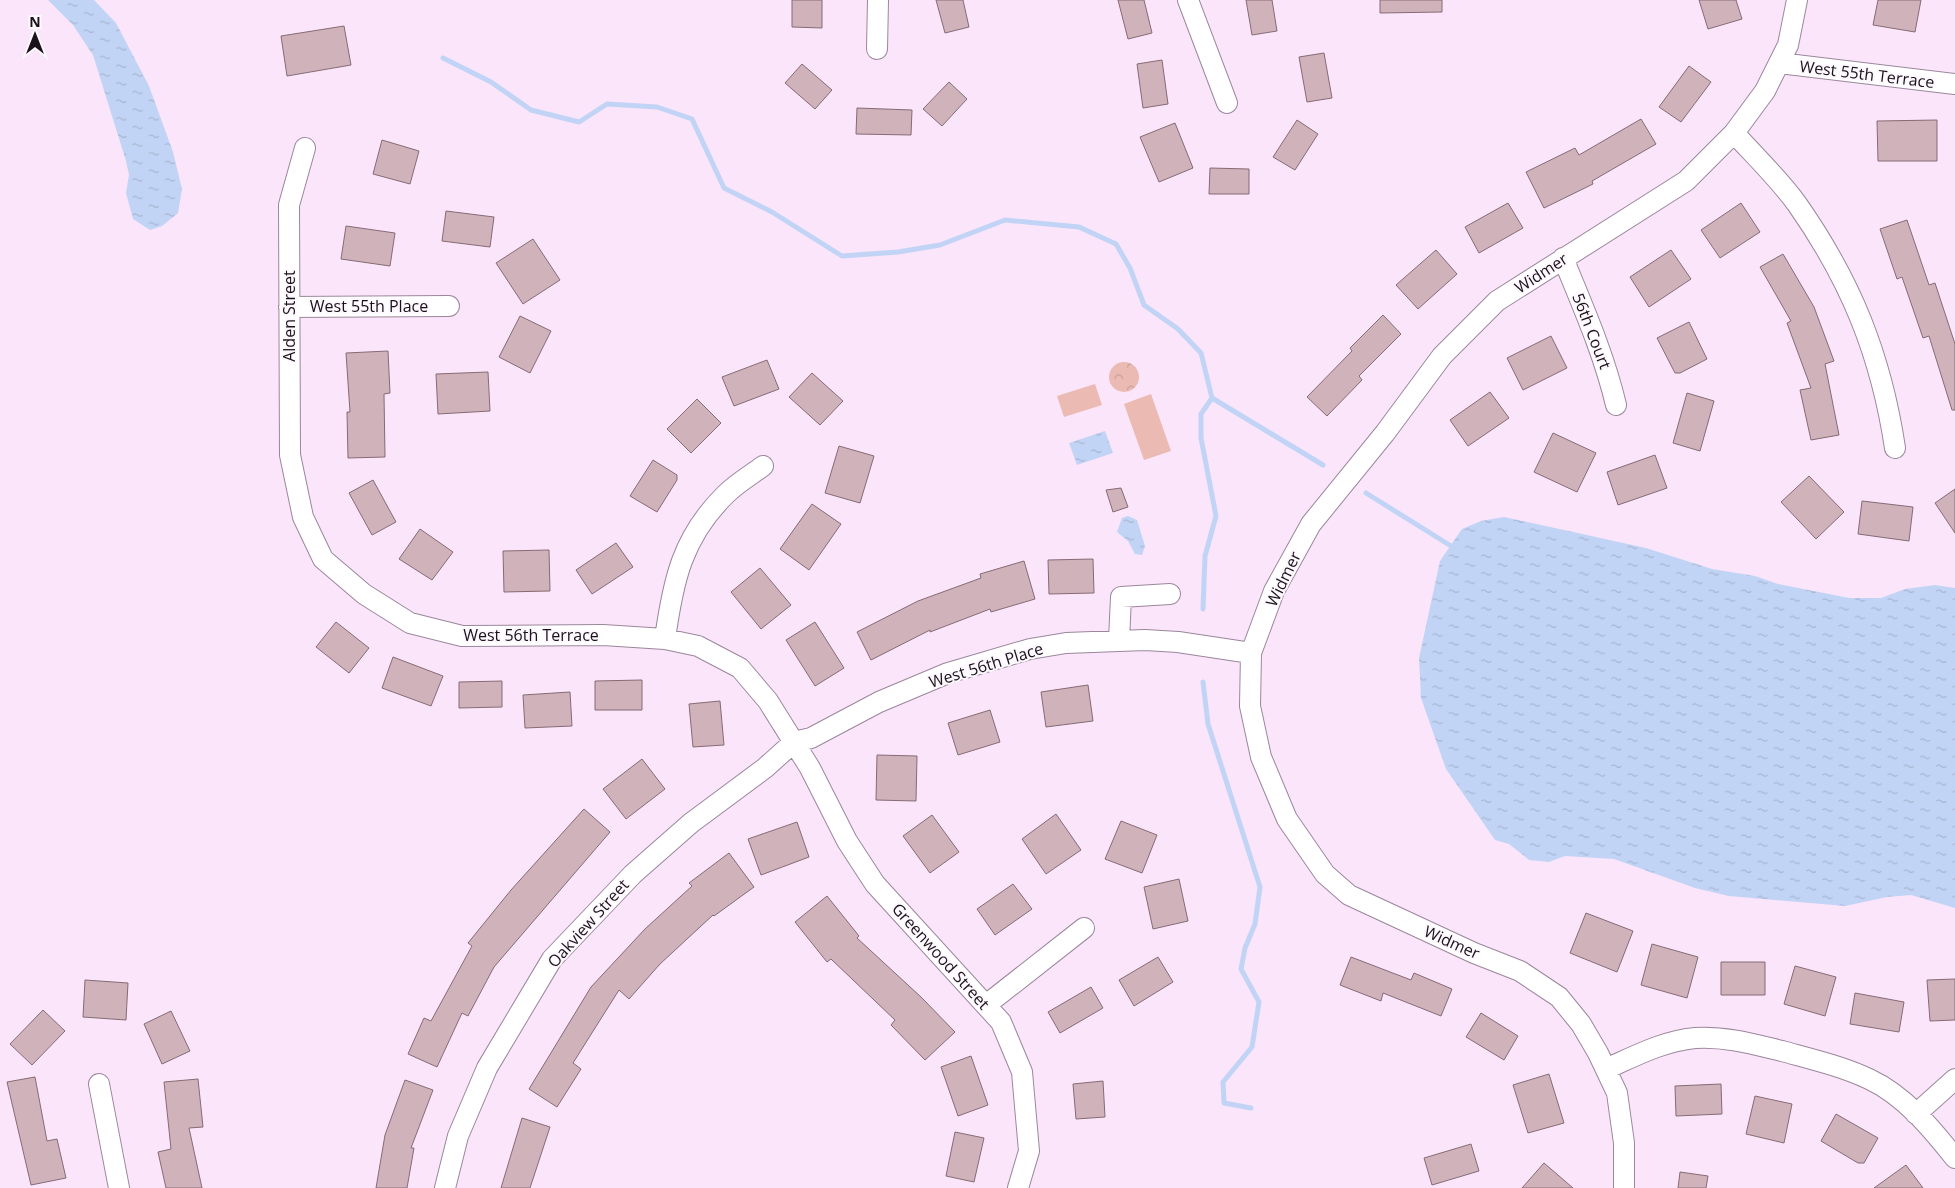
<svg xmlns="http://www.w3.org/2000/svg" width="1955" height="1188" viewBox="0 0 1955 1188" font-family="'Open Sans',sans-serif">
<defs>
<pattern id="park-crowns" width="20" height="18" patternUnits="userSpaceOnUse" patternTransform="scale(1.25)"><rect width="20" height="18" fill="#ebbab2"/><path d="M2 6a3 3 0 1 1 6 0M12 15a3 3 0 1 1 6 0" fill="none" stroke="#c99f98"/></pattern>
<pattern id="water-ripples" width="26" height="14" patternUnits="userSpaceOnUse" patternTransform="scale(1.25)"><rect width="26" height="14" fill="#c2d4f5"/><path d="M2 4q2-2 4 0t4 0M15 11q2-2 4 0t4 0" fill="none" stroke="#a6b5d1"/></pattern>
</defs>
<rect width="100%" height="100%" fill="#fae5fa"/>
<path fill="#ebbab2" d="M1095,384l7,21 -38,12 -7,-21z
M1151,394l20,57 -27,9 -20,-56z"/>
<path fill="url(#park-crowns)" d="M1109 377a15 15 0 1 1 30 0a15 15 0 1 1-30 0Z"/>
<path fill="url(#water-ripples)" d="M48,0h46l22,23 33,63 24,66 9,37 -4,24 -16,13 -12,4 -17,-11 -7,-26 3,-18 -3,-14 -33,-106 -20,-30z
M1105,431l8,22 -36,12 -8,-22z
M1128,516l9,4 8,26 -3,9 -7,-1 -7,-13 -11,-9 5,-14z
M1504,517l142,31 66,21 43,7 23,8 71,14h32l24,-9 30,-4 20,3v320l-44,-13 -24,2 -42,9 -116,-10 -34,-8 -81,-29 -49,-3 -16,6 -20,-2 -20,-16 -14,-4 -49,-71 -25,-71 -2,-40 21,-97 22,-32 19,-8z"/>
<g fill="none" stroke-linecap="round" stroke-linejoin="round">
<path stroke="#c2d4f5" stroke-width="5" d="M443,58l48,24 40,28 48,12 28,-18 50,3 35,12 32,69 48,24 70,44 56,-4 42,-7 65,-25 74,7 37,17 14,24 14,37 34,24 23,24 11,45 111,67
M1366,493l85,53
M1203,609l2,-53 11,-40 -15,-78v-24l11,-16
M1203,682l5,42 52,163 -5,37 -10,24 -4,21 18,33 -7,45 -29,35 1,21 27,5"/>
</g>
<path fill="#d0b2bb" stroke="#866b74" d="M792,0h30v28l-30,-1z
M936,0h27l6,27 -24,6z
M1118,0h26l8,33 -24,6z
M1246,0h26l5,31 -25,4z
M1380,0h62v12l-62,1z
M1699,0h37l6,19 -34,10z
M1878,0h43l-6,32 -42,-7z
M344,26l7,39 -64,11 -6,-40z
M1324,53l8,45 -25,4 -8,-45z
M1162,60l6,44 -25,4 -6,-44z
M802,64l30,26 -17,19 -30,-26z
M1689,66l22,16 -30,40 -22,-15z
M949,82l18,17 -25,27 -19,-17z
M857,108l55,2 -1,25 -55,-1z
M1641,119l15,25 -64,37 1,3 -49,24 -18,-36 49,-24 4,7z
M1297,120l21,14 -23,36 -22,-13z
M1937,120v41h-59l-1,-40z
M1175,123l18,45 -34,14 -19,-45z
M382,140l37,11 -9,33 -37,-10z
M1210,168l39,1v25h-40z
M1508,203l15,25 -44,25 -14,-26z
M1741,203l19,29 -40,26 -19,-28z
M446,211l48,6 -4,30 -48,-6z
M1907,220l22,65 6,-2 20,61v66h-3l-23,-74 -6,2 -21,-61 -5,2 -17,-50z
M346,226l49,7 -5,33 -49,-7z
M533,239l27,41 -37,24 -27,-41z
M1436,250l21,24 -39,35 -22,-24z
M1671,250l20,29 -42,28 -19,-30z
M1783,254l31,53 20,54 -9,3 14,71 -28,5 -11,-50 11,-2 -24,-65 4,-2 -31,-54z
M1383,315l18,19 -42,42 3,4 -35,36 -20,-19 45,-46 -2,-3z
M520,316l31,15 -21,42 -31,-16z
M1689,322l18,37 -27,14h-5l-18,-35z
M1551,336l16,32 -44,22 -16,-32z
M388,351l2,42 -6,1 1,63 -37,1 -1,-46h3l-4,-59z
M767,360l12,29 -45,17 -12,-29z
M488,372l2,39 -52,3 -2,-40z
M812,373l31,28 -23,24 -31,-28z
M1490,392l19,26 -41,28 -18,-26z
M1687,393l27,8 -14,50 -27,-8z
M697,399l24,24 -30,30 -24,-24z
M1553,433l43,20 -19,39 -43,-20z
M839,446l35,10 -14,47 -35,-10z
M1655,455l12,33 -49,17 -11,-33z
M653,460l24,15v5l-20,32 -27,-16z
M1809,476l35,36 -28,27 -35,-37z
M373,480l23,42 -24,13 -23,-42z
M1121,488l7,19 -15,5 -7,-22z
M1955,489v44l-20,-30z
M1862,501l51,6 -4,34 -51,-7z
M812,504l29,20 -32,46 -29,-21z
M420,529l33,23 -21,28 -33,-21z
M616,543l17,24 -41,27 -16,-24z
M549,550l1,41 -46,1 -1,-41z
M1093,559l1,34 -45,1 -1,-34z
M1024,561l11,38 -44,13 -1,-3 -60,23v-2l-59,30 -14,-28 61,-31 63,-23 -1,-4z
M760,568l31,37 -30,24 -30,-37z
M336,622l33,26 -20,25 -33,-26z
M815,622l29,46 -29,18 -29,-46z
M393,657l50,19 -12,30 -49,-18z
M642,680v30h-47v-29z
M502,681v26l-43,1v-26z
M1088,685l5,36 -47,6 -5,-35z
M570,692l2,34 -47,2 -2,-33z
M720,701l4,44 -31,2 -4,-43z
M990,710l10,32 -42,13 -10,-32z
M877,755l40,1 -1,45 -40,-1z
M642,759l23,30 -39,30 -23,-30z
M584,809l26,23 -116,135 -26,49 -6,-3 -25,54 -29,-13 16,-36 7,3 41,-75 -4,-3 43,-53z
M1056,814l25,36 -35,24 -24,-35z
M932,815l27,37 -29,21 -27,-37z
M1121,821l36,14 -15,38 -37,-14z
M797,822l12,35 -48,18 -13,-36z
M729,853l25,34 -40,29 -1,-1 -53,49 -31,35 -10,-9 -46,73 8,6 -24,38 -28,-18 62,-102 54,-58 47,-43 -3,-3z
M1179,879l9,42 -35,8 -9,-42z
M1013,884l19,25 -37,26 -18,-26z
M827,896l32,40 -2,2 64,59 34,35 -30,28 -34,-35 4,-5 -64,-61 -4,3 -32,-40z
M1586,913l47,18 -16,41 -47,-19z
M1652,944l46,13 -11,41 -46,-13z
M1158,957l15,25 -39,24 -15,-26z
M1351,957l60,23 3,-7 38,16 -11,27 -58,-23 -2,8 -41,-16z
M1721,962h44v33h-44z
M1795,966l41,11 -11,39 -41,-12z
M1955,979v41l-25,1 -3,-41z
M85,980l43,3 -2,37 -43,-3z
M1091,987l12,21 -43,25 -12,-21z
M1855,993l49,9 -5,30 -49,-8z
M43,1010l22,21 -33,34 -22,-21z
M171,1011l19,40 -28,13 -18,-40z
M1481,1013l37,23 -14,24 -38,-23z
M971,1056l17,49 -30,11 -17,-49z
M1549,1074l15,49 -36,10 -15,-48z
M35,1077l12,64 10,-2 9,39 -35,7 -24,-103z
M198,1079l5,48 -14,1 13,60h-36l-8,-36 13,-3 -7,-67z
M405,1080l28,10 -22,58h3l-7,40h-31l9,-53z
M1103,1081l2,36 -29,2 -3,-35z
M1721,1084l1,30 -46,2 -1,-30z
M1755,1096l37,8 -8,39 -38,-9z
M1836,1114l42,24 -14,25h-6l-37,-22z
M522,1118l28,9 -20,61h-29z
M955,1132l29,6 -10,44 -28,-6z
M1471,1144l8,27 -47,14 -8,-27z
M1544,1163l29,25h-51z
M1906,1165l17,23h-49z
M1680,1172l28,4 -2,12h-28z"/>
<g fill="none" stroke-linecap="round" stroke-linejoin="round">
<defs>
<path id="minor" d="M1188,0l39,103
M877,49l1,-49
M1779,63l176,21
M1734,133c21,23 45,46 63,71 54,77 84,151 98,244
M305,148l-16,57 1,250 13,62 20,42 41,35 46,29 52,13 141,-1 62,4 33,7 42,22 28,33 42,67 37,73 28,43 126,138 21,50 7,79 -11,37
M1563,258c20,49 41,96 53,147
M289,307l160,-1
M665,639c8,-58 17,-102 61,-145 11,-11 25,-19 37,-28
M1119,640l2,-43 49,-3
M986,1005l98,-77
M1606,1069c29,-13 57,-28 89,-31 30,-2 58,6 87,13 29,8 59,15 87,28 35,16 63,50 86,79
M99,1084l20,104
M1916,1114l39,-35
M445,1188l13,-52 29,-68 65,-109 81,-85 58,-51 74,-55 29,-26 17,-4 68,-36 69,-29 82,-24 36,-6 79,-3 33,2 73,11
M1624,1188v-45l-7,-50 -19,-40 -17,-29 -22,-27 -39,-26 -46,-18 -125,-58 -24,-21 -38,-55 -26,-62 -11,-51 1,-53 23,-62 37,-67 74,-91 57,-77 55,-55 189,-120 48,-48 31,-42 23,-46 9,-45"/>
</defs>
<use href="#minor" stroke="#9b879b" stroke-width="22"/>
<use href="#minor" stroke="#fff" stroke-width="20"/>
</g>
<g text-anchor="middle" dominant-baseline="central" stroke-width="4" stroke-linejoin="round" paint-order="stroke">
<g font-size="16" fill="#191219" stroke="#fdf8fd">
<text transform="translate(1867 74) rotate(7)">West 55th Terrace</text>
<text transform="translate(1541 273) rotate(-33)">Widmer</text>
<text x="369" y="306">West 55th Place</text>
<text transform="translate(289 316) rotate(-90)">Alden Street</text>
<text transform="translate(1592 331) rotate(69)">56th Court</text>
<text transform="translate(1283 579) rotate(-64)">Widmer</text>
<text x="531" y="635">West 56th Terrace</text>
<text transform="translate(986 665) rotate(-17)">West 56th Place</text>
<text transform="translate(588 923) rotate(-48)">Oakview Street</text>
<text transform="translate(1452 942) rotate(24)">Widmer</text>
<text transform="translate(941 956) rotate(48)">Greenwood Street</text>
</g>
</g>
<g transform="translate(35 35)" stroke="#fdf8fd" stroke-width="4" paint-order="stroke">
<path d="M0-4L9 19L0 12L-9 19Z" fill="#191219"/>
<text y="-8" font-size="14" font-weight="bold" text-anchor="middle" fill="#191219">N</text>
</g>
</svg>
